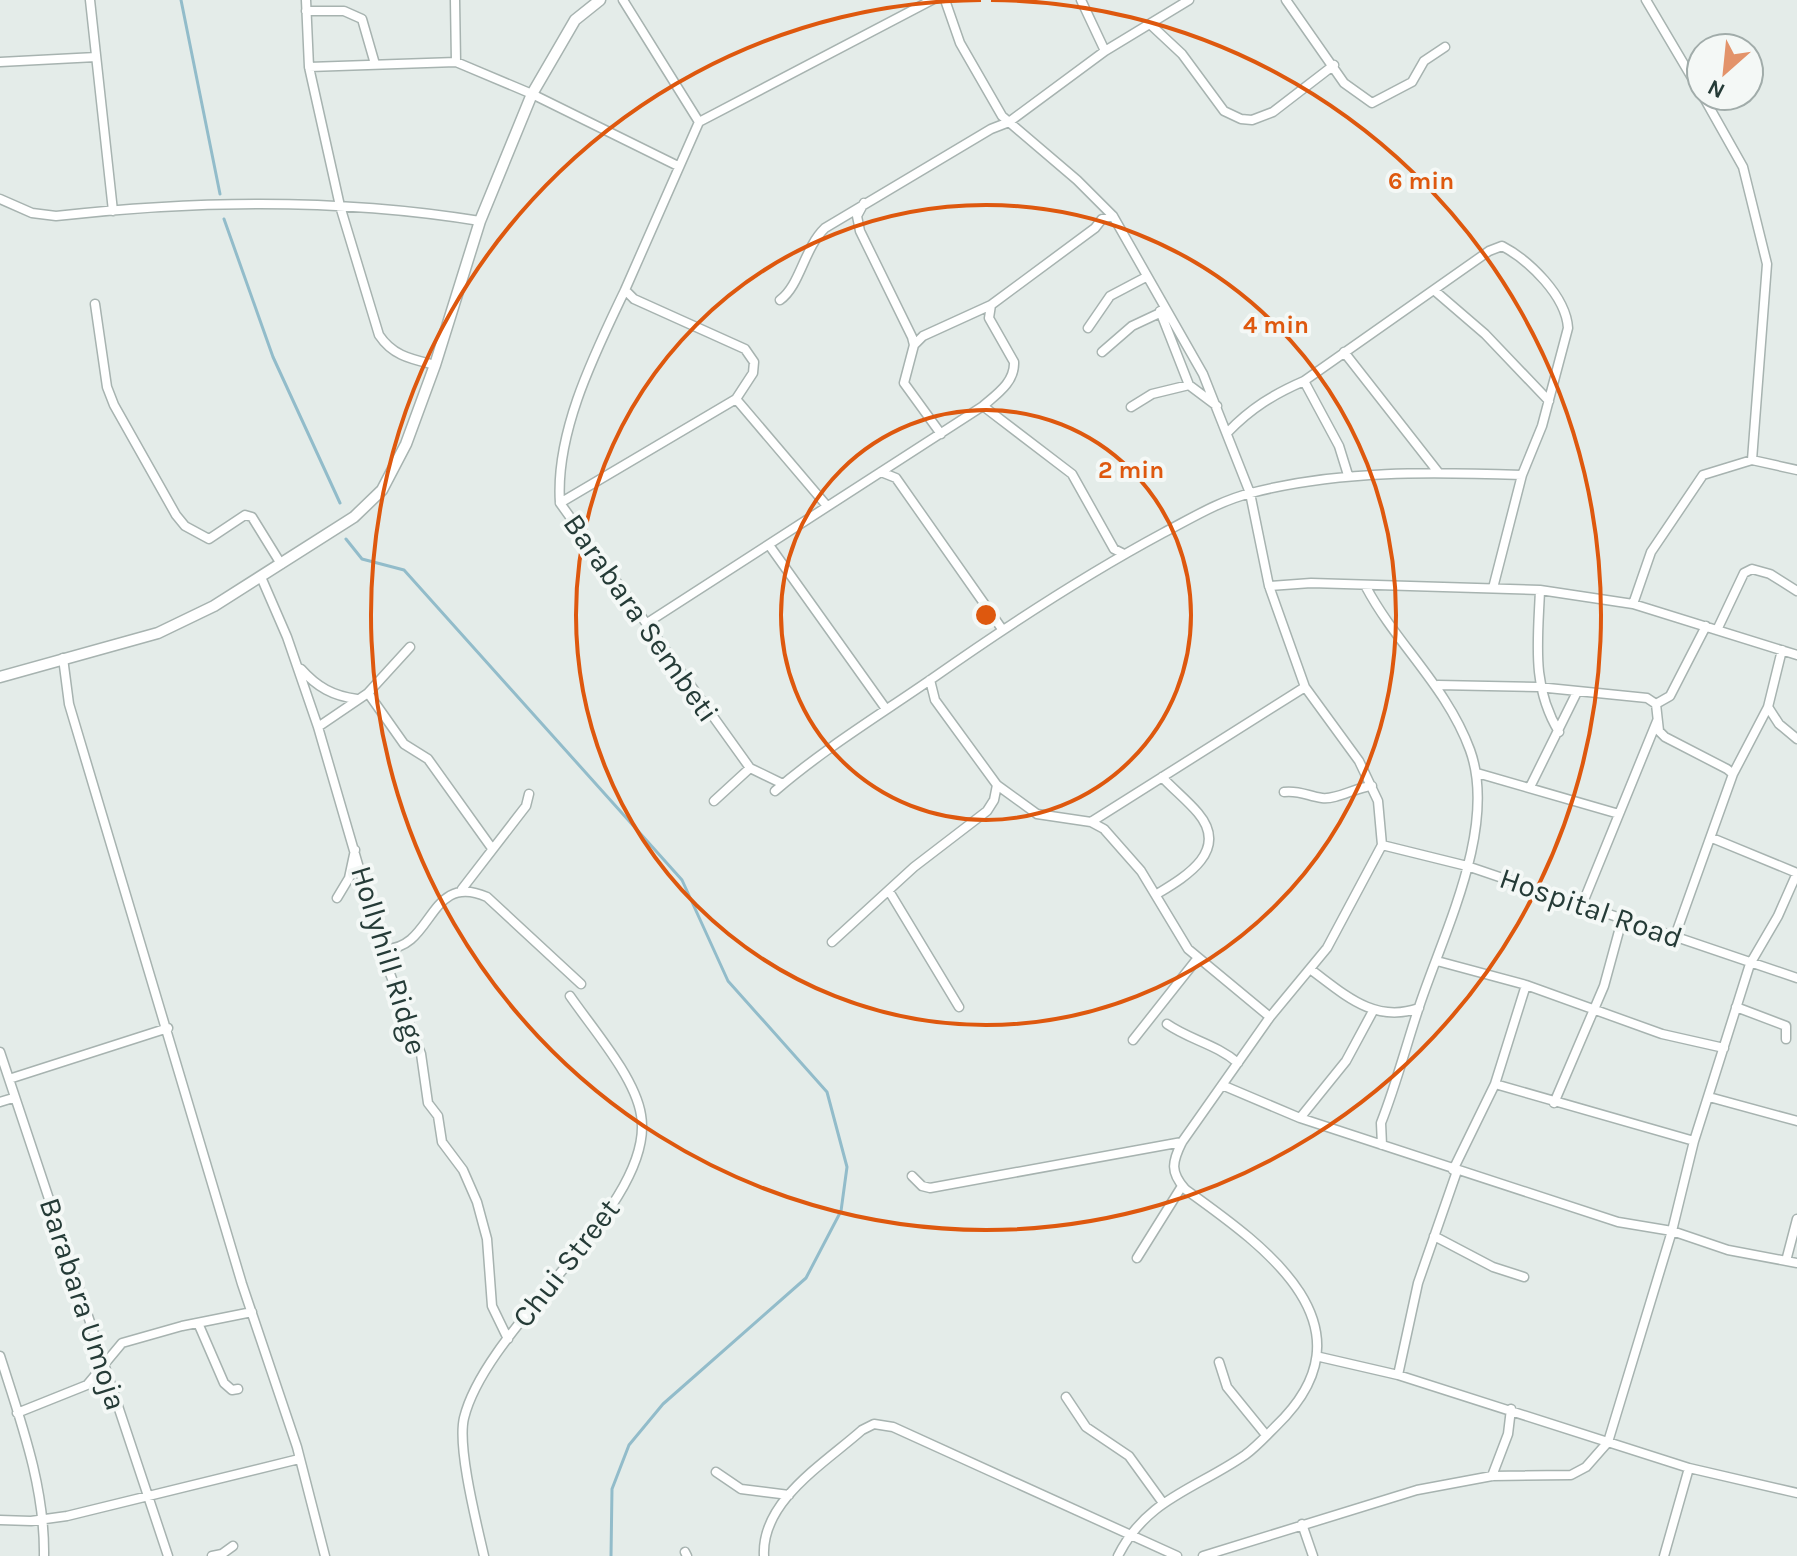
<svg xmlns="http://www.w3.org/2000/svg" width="1797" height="1556" viewBox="0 0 1797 1556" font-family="Karla,sans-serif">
<rect width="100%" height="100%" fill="#e4ece9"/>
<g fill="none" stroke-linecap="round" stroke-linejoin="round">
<path stroke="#92bcca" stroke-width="3" d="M181,0l39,194
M224,219l49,138 67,146
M346,539l16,20 42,11 278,310 46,101 99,111 20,75 -6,44 -35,67 -143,126 -34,41 -17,44 -1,67"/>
<defs>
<path id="minor" d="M90,0l23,211
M306,0l3,67 31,139 39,129c14,21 32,24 56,30
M455,0l1,62
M623,0l76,122
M945,0l15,43 42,73 75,64 36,36 90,158 47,119 19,93 36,101 54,74 19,40 4,44 -55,103 -57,69 -88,125c-10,20 -12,30 3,47 81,58 194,138 91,237 -10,10 -20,21 -31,29 -49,34 -99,44 -127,101
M1081,0l24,51
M1286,0l58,83 28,20 40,-21 12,-21 21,-14
M1646,0l55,93
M306,11h38l18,8 13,45
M1151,25l31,29 42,57 17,8 11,1 21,-8 61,-47
M0,62l96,-5
M309,67l147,-5 76,32 146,72
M1703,96l40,71 24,97 -15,196
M0,199l32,14 24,3c141,-16 284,-18 424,5
M864,203l-7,13 3,15 52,106 2,8 -10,38 37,51
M625,290c-30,63 -70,142 -65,213l190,265 33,16
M1435,291l50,43 64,67
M780,300c20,-14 24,-52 45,-72l166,-99 18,-7 96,-71 84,-51
M95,304l12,83 7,18 62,110 9,11 24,13 36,-24 7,2 29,47
M1160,311l29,74
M1088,328l22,-32 36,-19
M914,345l9,-9 68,-31
M1102,352l30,-26 32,-15
M1344,352l94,120
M1304,381l35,65 9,29
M736,399l91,107
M983,406l89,68 42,75 10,5
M1131,407l21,-13 37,-9 28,21
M1228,432c23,-24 46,-38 76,-51l185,-130 13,-5c27,14 64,50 66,82l-26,98 -20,49 -29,113
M881,472l15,6 106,151
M560,503l176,-104 17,-26 1,-11 -9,-13 -111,-50 -9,-9 74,-168 233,-122
M769,545l117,164
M261,577l26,60 31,90 71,244 32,83 7,49 10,13 4,26 21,28 14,32 10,37 5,67 16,33
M1269,586l42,-3 229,7 93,14 164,51
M1366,587c31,58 81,100 104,163 28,77 -27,184 -51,257 -13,39 -23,78 -38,116l1,22
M1540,590c-2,51 -9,96 19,142
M1633,604l18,-52 52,-77 49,-15 45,10
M647,623l336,-217c14,-12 32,-24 31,-44l-25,-44 2,-13 104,-77 7,-9 11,-3
M1717,630l27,-57 8,-4 18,5 27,17
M63,658l6,46 173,580 55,163 28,109
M301,669c16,18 32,27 56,30
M930,680l5,20 62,85 40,29 54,8 13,7 37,42 47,78 82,68
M1438,685l100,2 109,11 9,6 3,27 6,6 62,32 6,5 -58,162
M368,693l36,51 24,15 63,88
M1656,704l14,-8 36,-70
M1768,707l11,17 18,15
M318,727l50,-34 42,-46
M1477,773l142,41
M1733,774l35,-67 14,-57
M1530,787l47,-95
M775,791c50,-43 103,-75 158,-113 74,-52 150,-102 230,-145 29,-15 56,-32 88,-40 88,-23 180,-21 271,-18
M1284,792c15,-2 24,4 38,6 15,2 34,-11 50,-12
M714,801l36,-33
M1091,822l214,-135
M1712,838l85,35
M1382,845l85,21 330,112
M462,889l64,-83 3,-12
M889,891l70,116
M1157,894c28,-17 73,-43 41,-81 -11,-13 -25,-24 -36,-36
M337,898l12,-20 6,-28
M1582,905l75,-184
M832,942l82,-75 73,-56 7,-11 3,-15
M385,949c49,0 43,-78 102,-52l94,87
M1437,961l89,24 136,49 62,14
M1310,969c34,25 64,55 109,39
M1736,1007l50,19v13
M1167,1024c23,16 49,20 71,39
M1133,1040l64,-81
M0,1052l168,504
M9,1079l159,-51
M1495,1084l199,57
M1222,1085l78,33 318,104 54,9 56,19 69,13
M1709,1097l88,24
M0,1102l13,-4
M1554,1103l50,-117 18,-66
M1300,1118l46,-57 27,-50
M1453,1170l42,-86 31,-99
M912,1176l10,10 8,2 252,-46
M1434,1236l59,31 31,10
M1137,1258l45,-72
M1786,1261l11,-42
M198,1323l26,60 8,7 6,-1
M0,1356c21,66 45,131 44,200
M1320,1357l78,18 291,93 108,25
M1219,1362l8,25 39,48
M1398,1375l20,-92 39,-112
M1066,1397l20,30 43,29 34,47
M17,1413l70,-28 35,-42 60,-17 70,-14
M716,1472l25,17 48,6
M1492,1476l16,-42 3,-25
M0,1520l31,1 36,-5 232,-57
M1302,1524l11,32
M685,1552l2,4
M212,1556l10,-2 11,-8
M484,1556c-7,-31 -27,-109 -20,-138 23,-94 193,-214 177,-303 -6,-38 -49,-87 -71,-119
M764,1556c-3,-55 61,-93 98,-126l12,-6 19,3 284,129
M1203,1556l214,-66 75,-14 79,-1 15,-8 22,-25 64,-211 22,-90 56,-177 28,-48 19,-43
M1664,1556l25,-88"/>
<path id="tertiary" d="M0,677l158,-44 56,-27 140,-89 28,-27 24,-46 29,-79 45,-144 52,-127 43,-74 25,-20"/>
</defs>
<use href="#minor" stroke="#a7b3b0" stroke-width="11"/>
<use href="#tertiary" stroke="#a7b3b0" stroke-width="13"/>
<use href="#minor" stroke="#fff" stroke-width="8"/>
<use href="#tertiary" stroke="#fff" stroke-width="10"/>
</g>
<g fill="none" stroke="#de580e" stroke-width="4">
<circle cx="986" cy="615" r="205"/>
<circle cx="986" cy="615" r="410"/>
<path d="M991 0A615 615 0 1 1 981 0"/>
</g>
<g text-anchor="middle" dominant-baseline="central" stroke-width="8" stroke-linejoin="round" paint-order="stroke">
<g font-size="30" fill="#253b37" stroke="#f4f8f6">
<text transform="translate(641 618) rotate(55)">Barabara Sembeti</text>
<text transform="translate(1591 908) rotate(19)">Hospital Road</text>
<text transform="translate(389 960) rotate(73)">Hollyhill Ridge</text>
<text transform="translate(566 1263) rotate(-52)">Chui Street</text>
<text transform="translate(83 1304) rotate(72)">Barabara Umoja</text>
</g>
</g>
<circle cx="986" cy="615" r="12" fill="#de580e" stroke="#f4f8f6" stroke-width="4"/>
<g font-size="24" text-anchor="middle" font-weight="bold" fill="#de580e" stroke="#f4f8f6" stroke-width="8" stroke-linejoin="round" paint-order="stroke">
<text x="1421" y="189">6 min</text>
<text x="1276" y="333">4 min</text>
<text x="1131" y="478">2 min</text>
</g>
<g transform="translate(1725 72) rotate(207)"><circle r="38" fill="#f4f8f6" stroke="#a1acaa" stroke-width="2"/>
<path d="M0-6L14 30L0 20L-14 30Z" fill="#e3936a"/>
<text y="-12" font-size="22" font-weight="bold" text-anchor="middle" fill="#253b37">N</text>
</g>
</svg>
